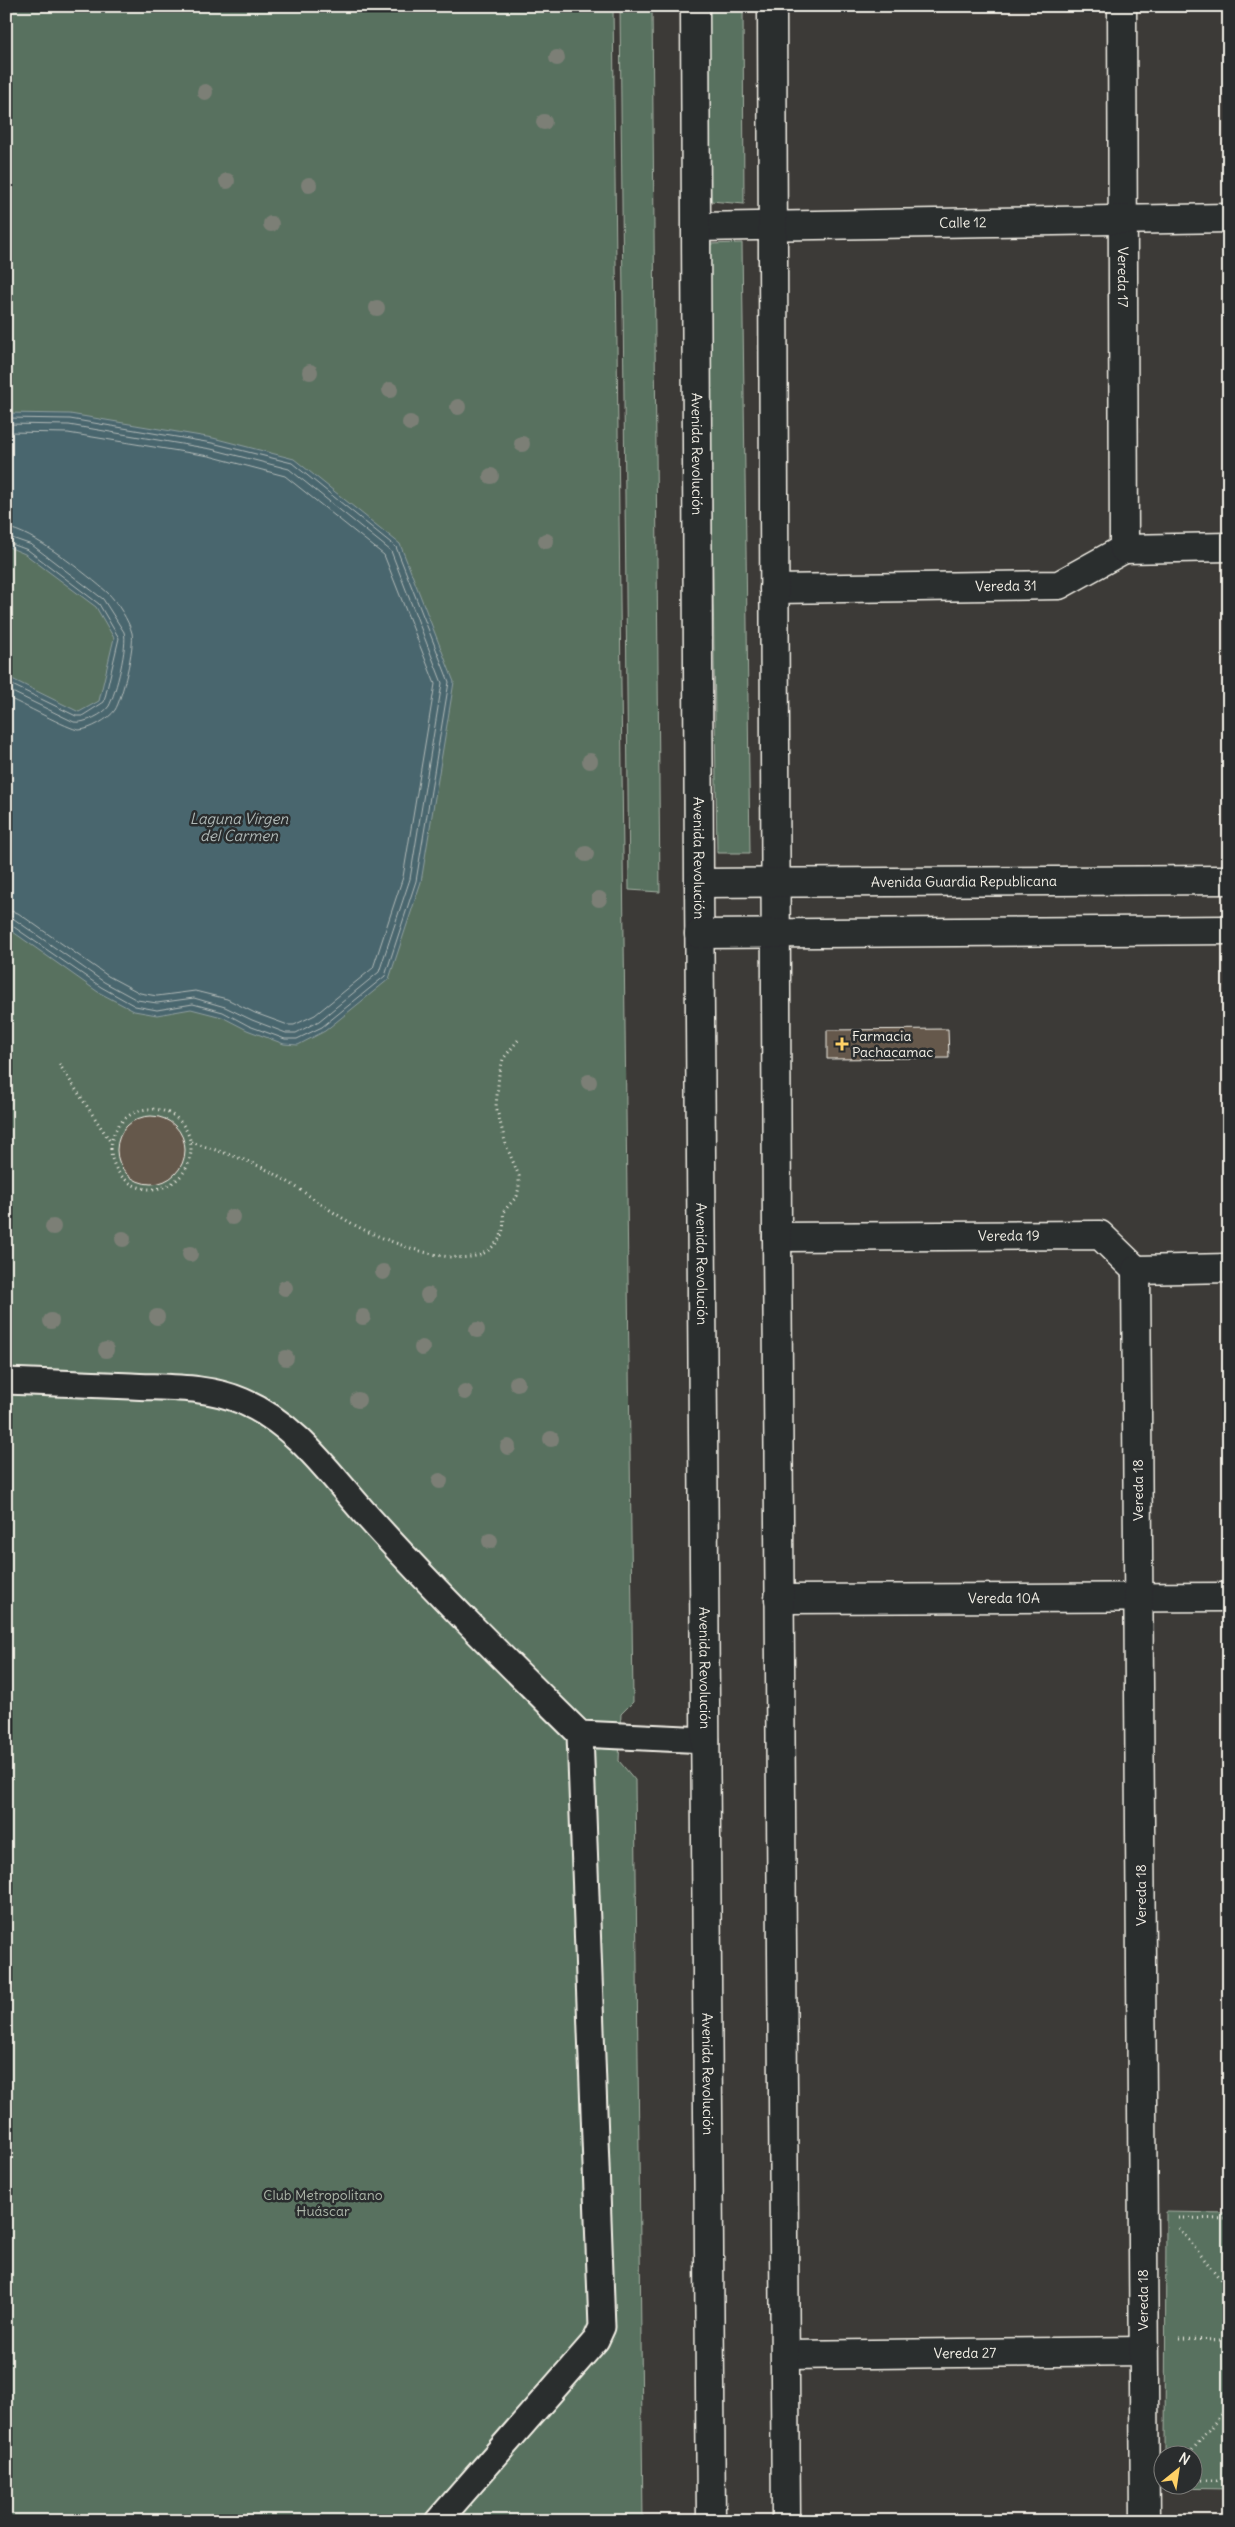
<svg xmlns="http://www.w3.org/2000/svg" width="1235" height="2527" viewBox="0 0 1235 2527" font-family="Delius,sans-serif">
<rect width="100%" height="100%" fill="#3c3a37"/>
<filter id="ink" filterUnits="userSpaceOnUse"><feTurbulence type="fractalNoise" baseFrequency=".02" numOctaves="2"/><feDisplacementMap in="SourceGraphic" scale="10" xChannelSelector="R" yChannelSelector="G"/><feConvolveMatrix kernelMatrix="1 2 1 2 8 2 1 2 1" color-interpolation-filters="sRGB"/></filter>
<g filter="url(#ink)">
<path fill="#58715f" stroke="#a6b1a4" d="M6,6h607l20,1696 -12,12 -2,47 16,19 8,741h-637z
M620,6h32l8,886 -31,-2z
M709,6h34l1,198 -33,-3z
M742,243l8,610h-33l-9,-609z
M1166,2212l63,1v276l-64,-1v-3l27,-1v-30h-27z"/>
<path fill="#4a666e" stroke="#8e9e9f" d="M6,413l64,1 143,24 81,21 106,85 54,138 -33,200 -32,97 -64,52 -27,14 -14,-1 -37,-14 -25,-13 -31,-8 -34,6 -23,-4 -36,-19 -92,-65v-251l73,36 20,-11 15,-63 -18,-31 -71,-53 -19,-8z"/>
<g fill="none" stroke-linecap="round" stroke-linejoin="round">
<path stroke="#b0b9b7" stroke-width="1" d="M6,418l64,1 142,24 80,20 104,84 53,135 -33,199 -31,95 -63,51 -25,12h-12l-36,-13 -26,-14 -30,-8 -36,6 -22,-4 -34,-19 -90,-62 -5,-1
M6,424l63,1 142,24 78,20 102,82 51,132 -32,196 -31,93 -60,49 -23,12h-10l-34,-13 -27,-13 -31,-9 -37,5 -20,-3 -33,-18 -90,-63 -8,-2
M6,432l62,1 141,23 76,20 99,79 51,129 -32,193 -30,91 -58,47 -21,10h-6l-33,-12 -28,-14 -32,-8 -38,5 -17,-3 -32,-17 -90,-63 -12,-3
M6,528c24,1 83,48 102,65 9,9 21,28 24,40 3,13 -10,66 -17,77 -6,9 -26,20 -36,20 -9,0 -60,-28 -73,-33
M6,536l26,9 71,54 21,33c4,13 -8,61 -15,74 -5,8 -25,18 -35,16l-68,-33
M6,542l22,8 71,54 20,34 -15,64 -22,14h-6l-70,-34"/>
</g>
<path fill="#65584c" stroke="#f4f1e8" d="M948,1029l1,29 -122,1v-29z
M117 1150a34 34 0 1 1 68 0a34 34 0 1 1-68 0Z"/>
<g fill="none" stroke-linecap="round" stroke-linejoin="round">
<defs>
<path id="service" d="M6,1381c42,2 83,3 125,5 37,2 77,0 111,15 57,25 87,73 127,117 67,74 139,145 211,216l126,6
M438,2521l158,-181 6,-13 -22,-593"/>
<g id="pedestrian">
<path id="s1" d="M774,589l285,-4 65,-36"/>
<path id="s2" d="M777,1237l323,-2 36,35"/>
<path id="s3" d="M786,2355l357,-4"/>
</g>
<g id="minor">
<path id="s4" d="M1122,6l2,543 105,-2"/>
<path id="s5" d="M697,227l532,-9"/>
<path id="s6" d="M779,1599l450,-2"/>
<path d="M1145,2521l-9,-1251 93,-2"/>
</g>
<g id="tertiary">
<path id="s7" d="M695,6l4,877 12,1638"/>
<path d="M772,6l5,1231 9,1284"/>
<path id="s8" d="M699,883l530,-3"/>
<path d="M699,934l530,-4"/>
</g>
</defs>
<use href="#service" stroke="#f4f1e8" stroke-width="29"/>
<use href="#pedestrian" stroke="#f4f1e8" stroke-width="31"/>
<use href="#minor" stroke="#f4f1e8" stroke-width="31"/>
<use href="#tertiary" stroke="#f4f1e8" stroke-width="31"/>
<path stroke="#f4f1e8" stroke-width="3" stroke-dasharray="1 4" stroke-linecap="butt" d="M59,1064l51,77
M111 1149a40 40 0 1 1 80 0a40 40 0 1 1-80 0Z
M191,1142c27,9 56,17 82,31 33,18 63,45 98,60 27,12 94,38 119,16 13,-11 15,-20 13,-37l14,-16 2,-9v-11l-13,-31 -10,-39 3,-31 4,-16 16,-20
M1179,2218l50,1
M1179,2228l50,62
M1179,2339l44,1
M1189,2454l40,-49
M1192,2480h37"/>
<use href="#service" stroke="#2a2d2e" stroke-width="25"/>
<use href="#pedestrian" stroke="#2a2d2e" stroke-width="28"/>
<use href="#minor" stroke="#2a2d2e" stroke-width="28"/>
<use href="#tertiary" stroke="#2a2d2e" stroke-width="28"/>
</g>
<g fill="#7b7f76">
<circle cx="557" cy="58" r="8"/>
<circle cx="205" cy="92" r="8"/>
<circle cx="544" cy="122" r="8"/>
<circle cx="227" cy="181" r="8"/>
<circle cx="309" cy="185" r="8"/>
<circle cx="271" cy="224" r="8"/>
<circle cx="377" cy="308" r="8"/>
<circle cx="310" cy="372" r="8"/>
<circle cx="390" cy="390" r="8"/>
<circle cx="458" cy="407" r="8"/>
<circle cx="410" cy="423" r="8"/>
<circle cx="522" cy="444" r="8"/>
<circle cx="491" cy="476" r="8"/>
<circle cx="546" cy="541" r="8"/>
<circle cx="590" cy="761" r="8"/>
<circle cx="586" cy="854" r="8"/>
<circle cx="599" cy="899" r="8"/>
<circle cx="589" cy="1082" r="8"/>
<circle cx="232" cy="1217" r="8"/>
<circle cx="53" cy="1227" r="8"/>
<circle cx="123" cy="1239" r="8"/>
<circle cx="190" cy="1254" r="8"/>
<circle cx="383" cy="1272" r="8"/>
<circle cx="285" cy="1288" r="8"/>
<circle cx="428" cy="1295" r="8"/>
<circle cx="157" cy="1317" r="8"/>
<circle cx="363" cy="1317" r="8"/>
<circle cx="51" cy="1321" r="8"/>
<circle cx="477" cy="1330" r="8"/>
<circle cx="422" cy="1348" r="8"/>
<circle cx="106" cy="1350" r="8"/>
<circle cx="286" cy="1358" r="8"/>
<circle cx="517" cy="1383" r="8"/>
<circle cx="465" cy="1392" r="8"/>
<circle cx="358" cy="1400" r="8"/>
<circle cx="551" cy="1439" r="8"/>
<circle cx="508" cy="1447" r="8"/>
<circle cx="440" cy="1481" r="8"/>
<circle cx="490" cy="1541" r="8"/>
</g>
</g>
<path fill="#ffd166" stroke="#2a2d2e" stroke-width="2" d="M839.5 1036.5h5v5h5v5h-5v5h-5v-5h-5v-5h5z"/>
<g text-anchor="middle" dominant-baseline="central" stroke-width="5" stroke-linejoin="round" paint-order="stroke">
<g font-size="14" fill="#f4f1e8" stroke="#2a2d2e">
<text stroke="none"><textPath href="#s5" startOffset="266">Calle 12</textPath></text>
<text stroke="none"><textPath href="#s4" startOffset="271">Vereda 17</textPath></text>
<text stroke="none"><textPath href="#s7" startOffset="448">Avenida Revolución</textPath></text>
<text stroke="none"><textPath href="#s1" startOffset="232">Vereda 31</textPath></text>
<text stroke="none"><textPath href="#s7" startOffset="852">Avenida Revolución</textPath></text>
<text stroke="none"><textPath href="#s8" startOffset="265">Avenida Guardia Republicana</textPath></text>
<text stroke="none"><textPath href="#s2" startOffset="232">Vereda 19</textPath></text>
<text stroke="none"><textPath href="#s7" startOffset="1258">Avenida Revolución</textPath></text>
<text transform="translate(1138 1490) rotate(-90)">Vereda 18</text>
<text stroke="none"><textPath href="#s6" startOffset="225">Vereda 10A</textPath></text>
<text stroke="none"><textPath href="#s7" startOffset="1662">Avenida Revolución</textPath></text>
<text transform="translate(1141 1895) rotate(-90)">Vereda 18</text>
<text stroke="none"><textPath href="#s7" startOffset="2068">Avenida Revolución</textPath></text>
<text transform="translate(1143 2300) rotate(-90)">Vereda 18</text>
<text stroke="none"><textPath href="#s3" startOffset="179">Vereda 27</textPath></text>
</g>
<g font-size="14" fill="#f4f1e8" stroke="#2a2d2e" text-anchor="start">
<text x="852" y="1036">Farmacia<tspan x="852" dy="16">Pachacamac</tspan></text>
</g>
<g font-size="14" fill="#aeb7aa" stroke="#2a2d2e">
<text x="323" y="2195">Club Metropolitano<tspan x="323" dy="16">Huáscar</tspan></text>
</g>
<g font-size="15" font-style="italic" fill="#b0b9b7" stroke="#2a2d2e">
<text x="239" y="818">Laguna Virgen<tspan x="239" dy="17">del Carmen</tspan></text>
</g>
</g>
<rect width="1235" height="2527" fill="none" stroke="#2a2d2e" stroke-width="25"/>
<rect x="12" y="12" width="1210" height="2502" fill="none" stroke="#f4f1e8" stroke-width="2" filter="url(#ink)"/>
<g transform="translate(1178 2470) rotate(30)"><circle r="24" fill="#2a2d2e" stroke="#7b7b78"/>
<path d="M0-4L9 19L0 12L-9 19Z" fill="#ffd166"/>
<text y="-8" font-size="14" font-weight="bold" text-anchor="middle" fill="#f4f1e8">N</text>
</g>
</svg>
